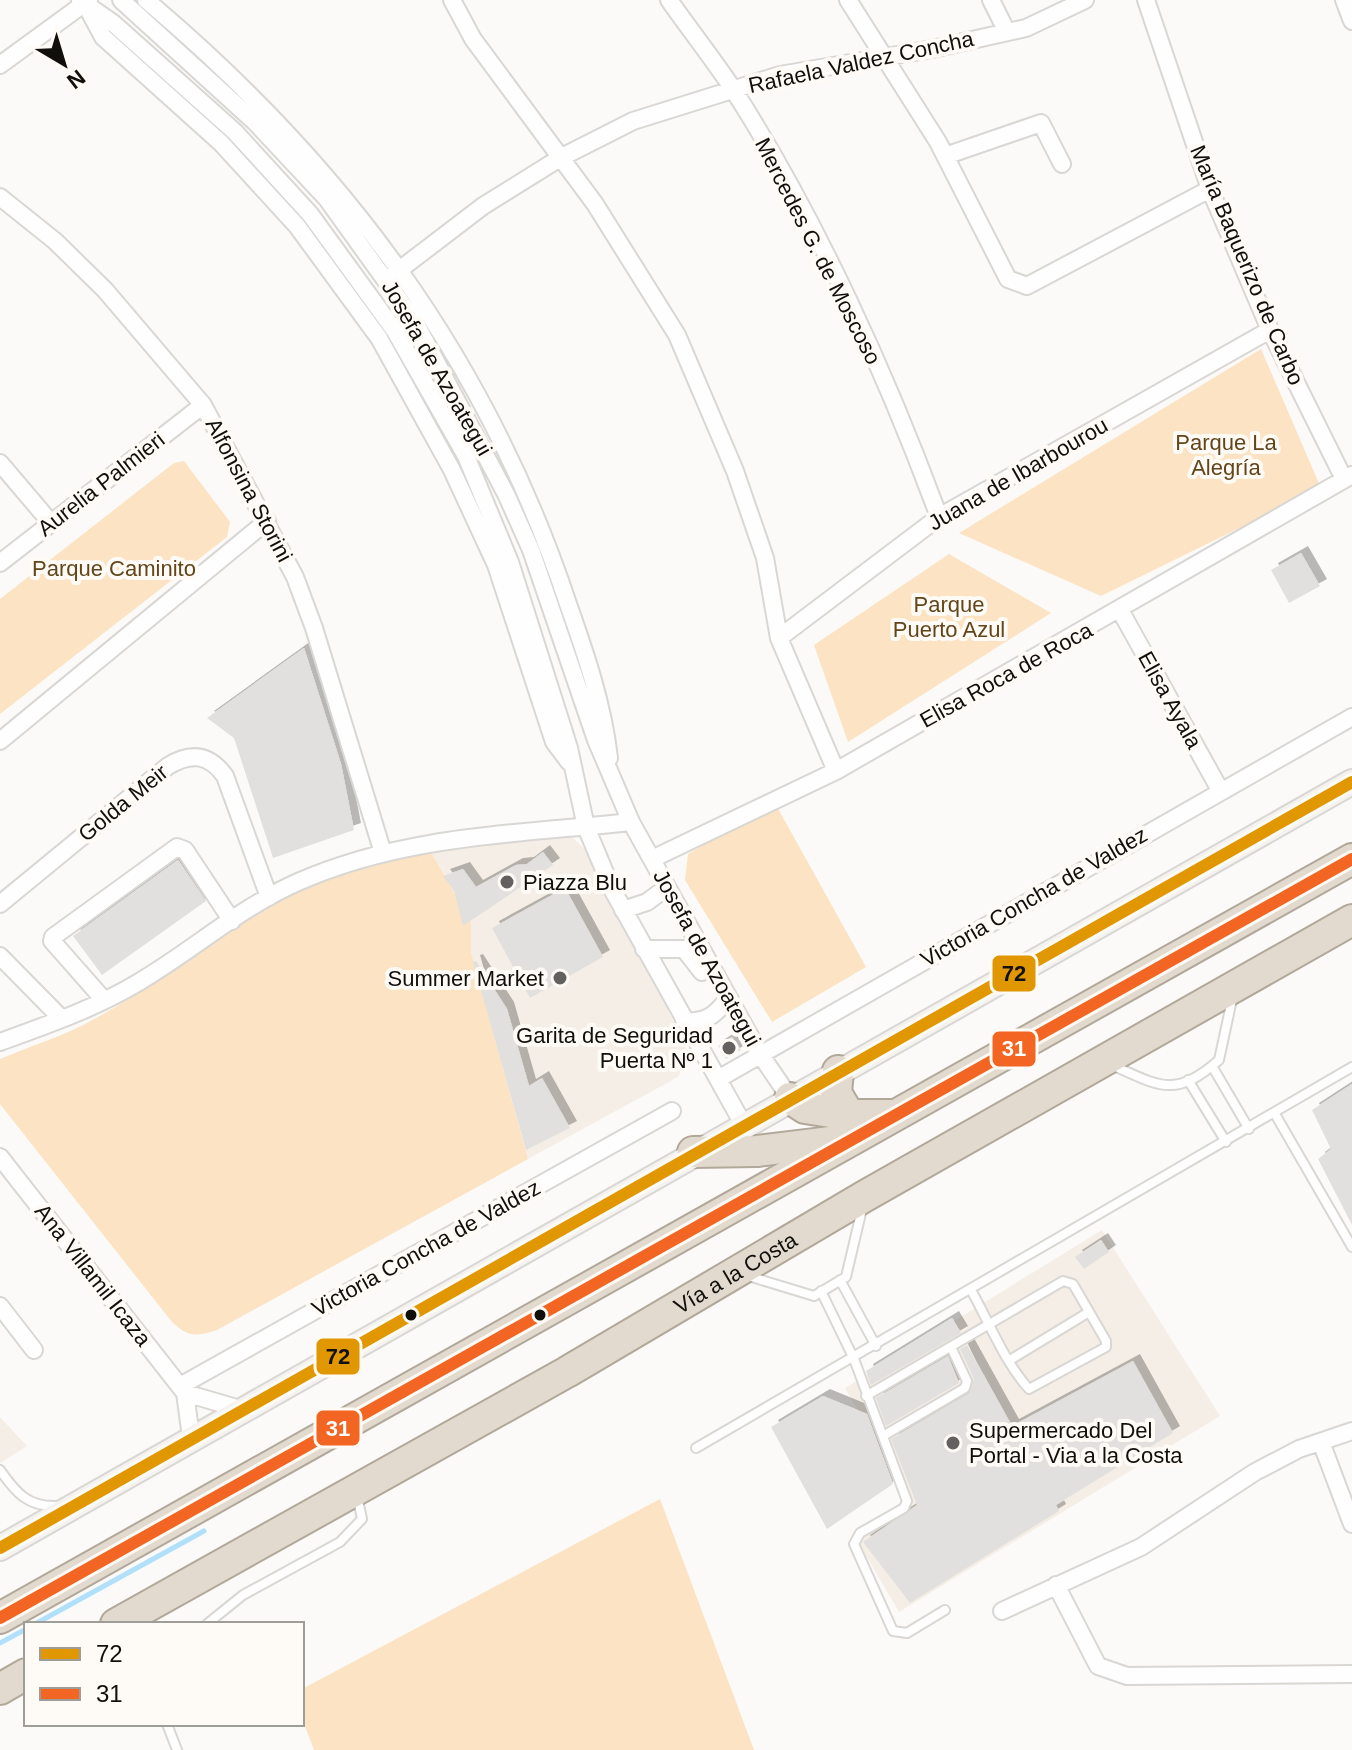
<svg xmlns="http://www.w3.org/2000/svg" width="1352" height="1750" viewBox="0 0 1352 1750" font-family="Helvetica,sans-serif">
<defs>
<filter id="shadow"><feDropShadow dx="7" dy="-7" stdDeviation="0" flood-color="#0004"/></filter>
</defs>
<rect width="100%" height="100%" fill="#fcfaf8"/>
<path fill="#f5eee6" d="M559,833l13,4 16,15 96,190 4,18 -10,17 -150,82 -57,-207v-30l-40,-70z
M1102,1230l118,186 -321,196 -41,-70 53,-38 -66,-116z
M0,1417l27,29 -27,17z"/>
<path fill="#fbe3c3" d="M1261,349l60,139 -220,108 -142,-63z
M184,461l46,61 -3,15 -227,177v-115l174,-136z
M949,554l102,59 -203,129 -34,-97z
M776,805l90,162 -94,55 -87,-142 3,-26z
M431,852l40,70v30l57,207 -311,171c-21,7 -29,7 -45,-8l-172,-218v-45c28,-12 58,-21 85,-35 58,-30 108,-71 163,-106 55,-35 121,-52 183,-66z
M660,1499l94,251h-440l-12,-32v-29z"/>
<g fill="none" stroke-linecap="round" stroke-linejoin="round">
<path stroke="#b0e0fa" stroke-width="5" d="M35,1624l169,-93
M0,1643l26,-14"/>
</g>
<path fill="#e2e0de" filter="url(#shadow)" d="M1301,553l19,33 -31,17 -18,-33z
M304,648l37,116 13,66 -81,28 -39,-120 -27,-20z
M543,852l10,13 -90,61 -9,-35 -11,-15 20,-7 13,18 40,-22 11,-1z
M178,860l28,41 -104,74 -29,-39z
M565,888l38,69 -73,41 -38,-70z
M476,961l31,48 22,77 13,-8 28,50 -44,22 -53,-188z
M732,1037l9,13 -15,9 -8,-13z
M1352,1084v141l-34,-66 13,-10 -19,-39z
M1101,1240l8,12 -25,17 -9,-12z
M952,1318l9,15 -90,52 -5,-14z
M967,1345l45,81 121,-65 40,72 -117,72 3,6 -149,92 -47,-61 54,-37 -26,-66 78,-46 5,-14 -14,-30z
M948,1356l11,27 -73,43 -10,-28z
M823,1396l44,18 26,70 -66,45 -56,-102z"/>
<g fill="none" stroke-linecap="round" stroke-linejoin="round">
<defs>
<path id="lane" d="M1112,1065c47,21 63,34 107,-5l14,-65
M1212,1066l37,63
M1188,1080l38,62
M1275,1114l77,133
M745,1275l69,21 32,-19 16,-68
M840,1280l36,66
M821,1291l33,68 53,142 -3,7 -44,25 -6,11 39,87 14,2 38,-23
M1010,1360l79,-48
M866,1396l197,-115 10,3 33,57v6l-77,42c-24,-26 -40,-67 -58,-99
M883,1436l82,-48 2,-7 -16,-34
M696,1448l656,-381
M0,1470c16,23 28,37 57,36
M207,1624l36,-29 97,-53 22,-23 -5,-24
M167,1724l10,26"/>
<path id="street" d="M80,0l33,23 122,109 75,82 85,117 71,125 44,106 59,186 17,79 26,62 131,235
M121,0l134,122 72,77 87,121 92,174 25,56 65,190 35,82 129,232 30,44
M146,0c196,165 339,356 421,601 18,51 36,103 42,157
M452,0l21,39 122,165 82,131 58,136 30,87 14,80 57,133
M669,0c21,30 44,59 64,89 83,130 153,284 206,428
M848,0l90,142 70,137 19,7 183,-97
M991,0l15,30
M1146,0l64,189 60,141 74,149
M1344,0l8,21
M88,9l15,28 118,106 76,83 82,112 73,132 44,95 58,177 15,20
M0,65l89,-65
M945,156l96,-33 21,41
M0,197l55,44 50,49 98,115 92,172 19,51 69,225
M394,274l89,-68 77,-48 73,-37 147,-46 152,-26 94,-21 59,-28
M0,463l51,60
M0,563l203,-158
M1120,610l100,180
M779,638l160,-121 331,-187
M0,741l267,-220
M652,859l184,-88 516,-296
M0,904l168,-138c23,-14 41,-12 57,10l44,121
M623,910l24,-8 19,-14
M644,949h40l18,23
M0,956l61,62
M104,1000l-52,-59 1,-4 124,-90 8,3 47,71
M684,1020c20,5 32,-6 44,-21
M0,1042c47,-17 96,-34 139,-60 54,-32 102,-75 159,-100 106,-47 220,-48 333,-60
M718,1079l634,-362
M0,1157l185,236 6,44
M0,1306l34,44
M180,1386l492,-275
M185,1393l55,16
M1321,1442l31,82
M1056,1585l42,81 29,10 225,-2
M1002,1611l139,-64 114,-75 44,-23 53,-18"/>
<path id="secondary" d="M0,1548l1352,-766"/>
<g id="highway">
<path d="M838,1071l-2,22 13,22h45"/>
<path d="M790,1098l15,10 44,7"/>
<path d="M693,1152l64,-1 82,-10"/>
<path d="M0,1618l1352,-759"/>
<path id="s1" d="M116,1624l451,-252 298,-176 487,-276"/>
<path d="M0,1689l26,-15"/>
</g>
</defs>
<use href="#lane" stroke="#d9d7d4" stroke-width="12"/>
<use href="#street" stroke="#d9d7d4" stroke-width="20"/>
<use href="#secondary" stroke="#d9d7d4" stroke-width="28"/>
<use href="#highway" stroke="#b1a89a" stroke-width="34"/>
<use href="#lane" stroke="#fffefe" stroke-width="8"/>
<use href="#street" stroke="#fffefe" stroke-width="16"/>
<use href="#secondary" stroke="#f5f3ef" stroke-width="24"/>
<use href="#highway" stroke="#e2dace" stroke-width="30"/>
<defs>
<path id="bus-1" d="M0,1548l1352,-766"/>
<path id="bus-2" d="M0,1618l1352,-759"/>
</defs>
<use href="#bus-1" stroke="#fefbf6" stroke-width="18"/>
<use href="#bus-2" stroke="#fefbf6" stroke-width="18"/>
<use href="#bus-1" stroke="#e09701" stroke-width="12"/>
<use href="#bus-2" stroke="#f26522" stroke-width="12"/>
</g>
<g fill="#63615f" stroke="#fefbf6" stroke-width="3">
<circle cx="507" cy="882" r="8"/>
<circle cx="560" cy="978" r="8"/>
<circle cx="729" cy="1048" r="8"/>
<circle cx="953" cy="1443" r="8"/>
</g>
<g fill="#110f0c" stroke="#fefbf6" stroke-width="3">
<circle cx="411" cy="1315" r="7"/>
<circle cx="540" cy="1315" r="7"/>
</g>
<g text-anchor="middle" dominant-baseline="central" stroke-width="8" stroke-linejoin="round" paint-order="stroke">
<g font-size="22" fill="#110f0c" stroke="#fefbf6">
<text transform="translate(861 62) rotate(-12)">Rafaela Valdez Concha</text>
<text transform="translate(818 251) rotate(63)">Mercedes G. de Moscoso</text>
<text transform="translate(1247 265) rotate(67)">María Baquerizo de Carbo</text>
<text transform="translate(437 368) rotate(60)">Josefa de Azoategui</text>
<text transform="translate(1018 474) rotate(-30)">Juana de Ibarbourou</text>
<text transform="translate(101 484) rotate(-38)">Aurelia Palmieri</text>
<text transform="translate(249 490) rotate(62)">Alfonsina Storini</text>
<text transform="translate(1006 675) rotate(-29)">Elisa Roca de Roca</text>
<text transform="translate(1170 700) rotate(61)">Elisa Ayala</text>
<text transform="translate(123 803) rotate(-39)">Golda Meir</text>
<text transform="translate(1034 897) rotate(-30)">Victoria Concha de Valdez</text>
<text transform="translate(707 958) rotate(61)">Josefa de Azoategui</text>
<text transform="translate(426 1248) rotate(-29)">Victoria Concha de Valdez</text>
<text stroke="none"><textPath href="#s1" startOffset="712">Vía a la Costa</textPath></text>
<text transform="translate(93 1275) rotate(52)">Ana Villamil Icaza</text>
</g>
<g font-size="22" fill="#62451a" stroke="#fefbf6">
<text x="1226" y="442">Parque La<tspan x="1226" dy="25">Alegría</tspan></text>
<text x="114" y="568">Parque Caminito</text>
<text x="949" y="604">Parque<tspan x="949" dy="25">Puerto Azul</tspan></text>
</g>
<g font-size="22" fill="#110f0c" stroke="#fefbf6" text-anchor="start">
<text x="523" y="882">Piazza Blu</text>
<text x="544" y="978" text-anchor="end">Summer Market</text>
<text x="713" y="1035" text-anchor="end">Garita de Seguridad<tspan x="713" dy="25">Puerta Nº 1</tspan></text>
<text x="969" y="1430">Supermercado Del<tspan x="969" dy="25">Portal - Via a la Costa</tspan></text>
</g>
</g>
<g stroke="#fefbf6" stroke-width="3">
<rect x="991" y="954" width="46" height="39" rx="8" fill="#e09701"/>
<rect x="991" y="1030" width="46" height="38" rx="8" fill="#f26522"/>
<rect x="315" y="1337" width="46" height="39" rx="8" fill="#e09701"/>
<rect x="315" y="1409" width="46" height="38" rx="8" fill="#f26522"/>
</g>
<g font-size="22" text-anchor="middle" font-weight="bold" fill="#fff">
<text x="1014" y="1056">31</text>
<text x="338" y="1436">31</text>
</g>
<g font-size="22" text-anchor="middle" font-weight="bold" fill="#111">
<text x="1014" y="981">72</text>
<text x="338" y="1364">72</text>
</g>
<rect x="24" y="1622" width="280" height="104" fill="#fefbf6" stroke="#9f9d98" stroke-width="2"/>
<rect x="40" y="1648" width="40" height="12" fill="#e09701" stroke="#9f9d98" stroke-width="2"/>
<text x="96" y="1662" font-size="24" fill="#110f0c">72</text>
<rect x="40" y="1688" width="40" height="12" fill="#f26522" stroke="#9f9d98" stroke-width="2"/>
<text x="96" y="1702" font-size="24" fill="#110f0c">31</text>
<g transform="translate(64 64) rotate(142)" stroke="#fefbf6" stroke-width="6" paint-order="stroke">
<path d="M0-6L14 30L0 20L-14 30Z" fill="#110f0c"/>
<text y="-12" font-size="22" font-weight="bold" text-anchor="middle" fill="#110f0c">N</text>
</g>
</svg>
